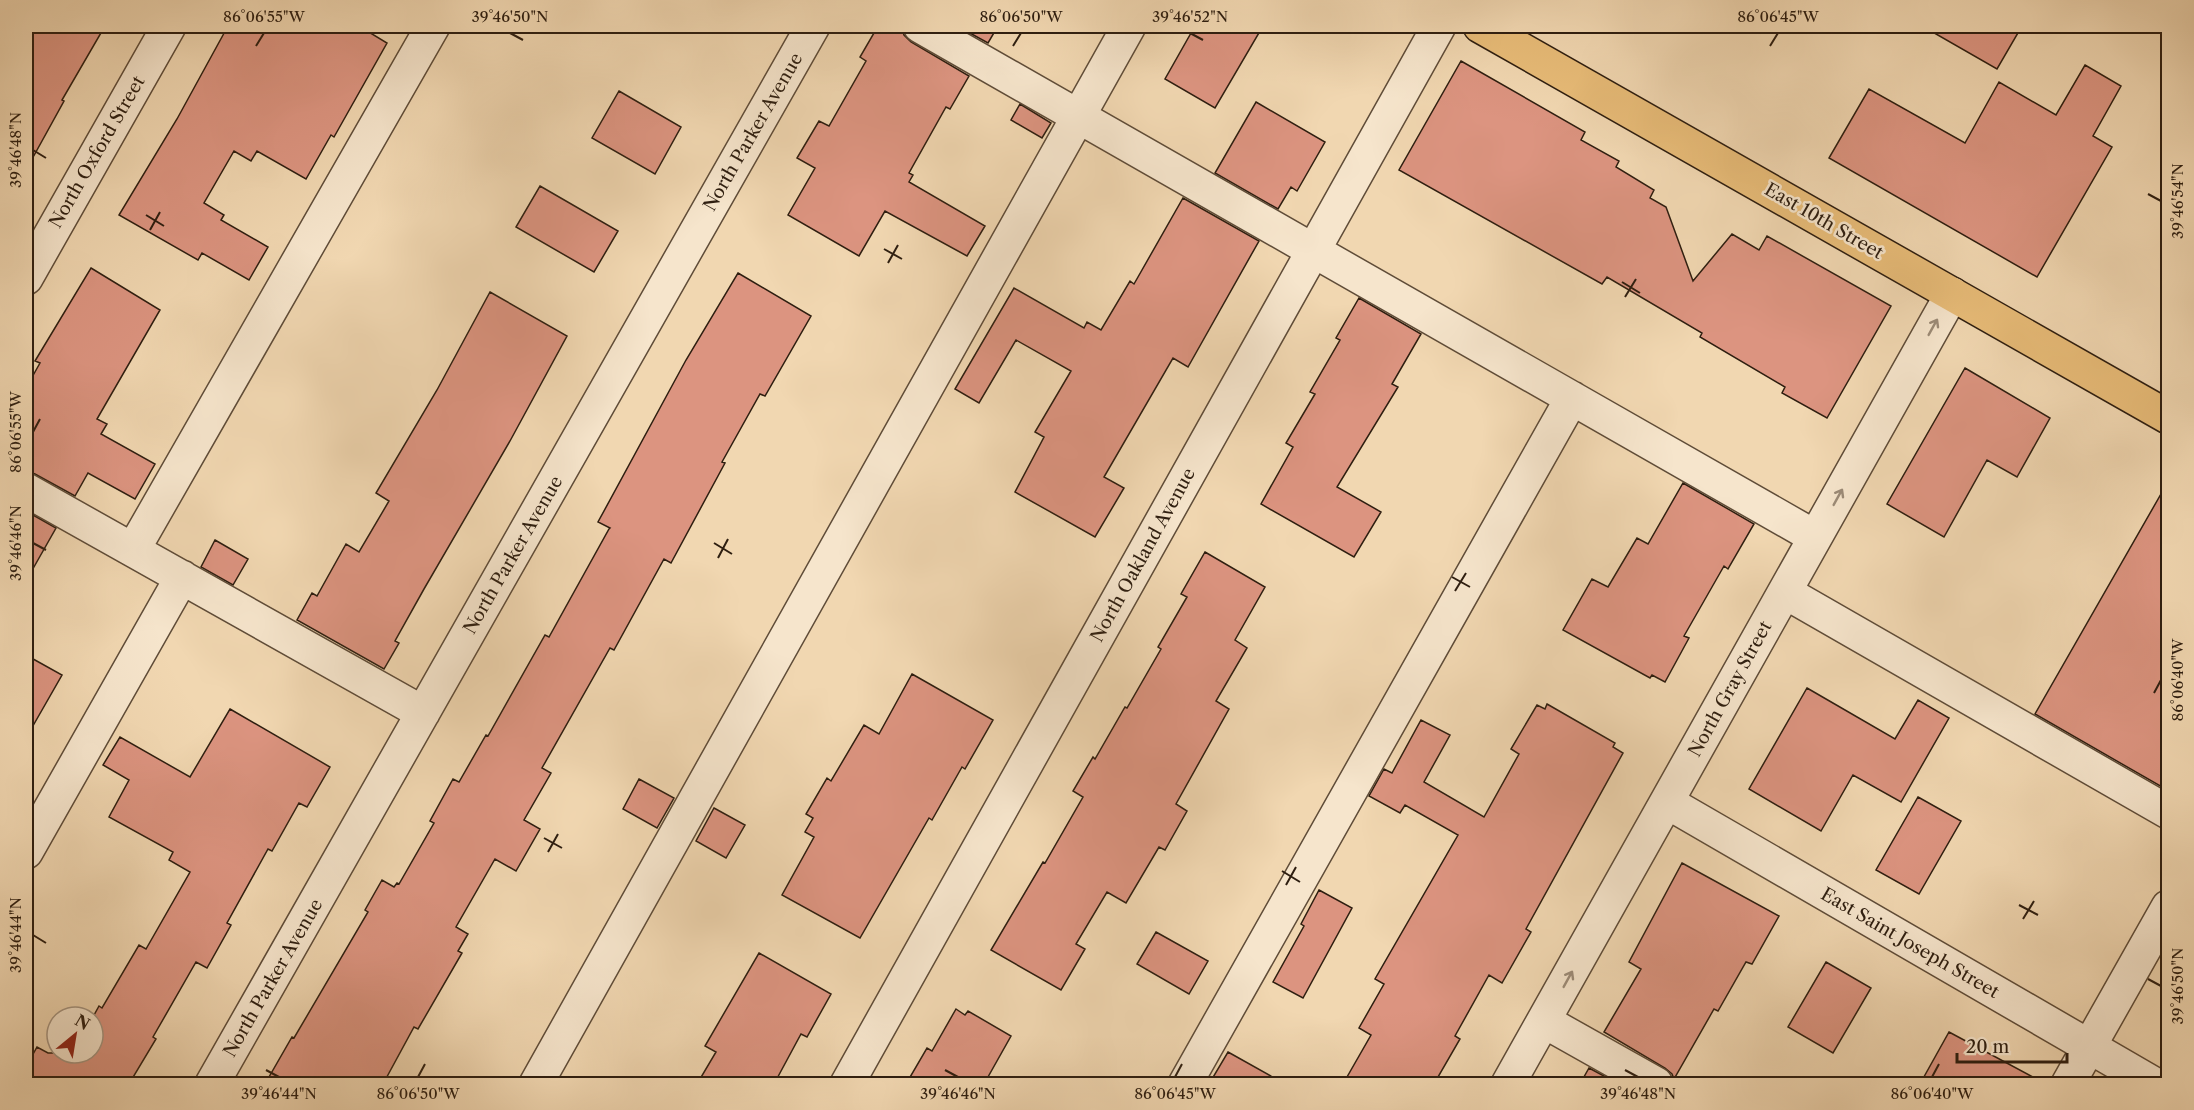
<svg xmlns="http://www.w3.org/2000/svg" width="2194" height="1110" viewBox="0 0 2194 1110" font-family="'Libre Caslon Text',serif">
<rect width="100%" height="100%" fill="#f1d7b1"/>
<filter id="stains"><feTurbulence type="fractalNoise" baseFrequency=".00333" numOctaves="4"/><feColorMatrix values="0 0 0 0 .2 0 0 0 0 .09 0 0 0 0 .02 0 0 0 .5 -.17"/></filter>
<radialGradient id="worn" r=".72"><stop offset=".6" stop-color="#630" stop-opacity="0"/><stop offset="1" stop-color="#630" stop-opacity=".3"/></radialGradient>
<path fill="#dc9480" stroke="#2e1e10" stroke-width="1.5" d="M26,26h79l-43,74 2,1 -38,69z
M228,26h131l28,17 -53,94 -3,-2 -25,44 -49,-28 -6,10 -17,-10 -30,52 20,12 -3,5 47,27 -19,33 -47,-27 -4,7 -79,-45 58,-96z
M878,26h23l3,9 7,7 58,34 -19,33 -4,-2 -37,66 4,2 -4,7 76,44 -18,30 -82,-45 -26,45 -71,-41 27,-47 -18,-10 22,-37 10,5 37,-65 -6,-4z
M957,26h41l-10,17z
M1195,26h68l-48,82 -50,-29z
M1922,26h100l-25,43z
M1461,61l124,71 -4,8 38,21 -3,6 38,23 -4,8 16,9 27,74 39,-47 27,16 8,-14 124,70 -64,112 -45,-25 3,-6 -85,-50 2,-4 -95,-56 -5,7 -203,-114z
M2085,65l36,21 -28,50 19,11 -75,130 -208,-119 40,-69 96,54 34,-61 57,33z
M619,91l62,36 -26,47 -63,-36z
M1256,102l69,40 -28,49 -6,-4 -13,22 -63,-36z
M1020,104l31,19 -9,15 -31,-18z
M540,186l78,45 -24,41 -78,-45z
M1183,198l76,43 -71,126 -15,-9 -69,119 20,11 -29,49 -80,-45 29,-55 -9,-5 36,-61 -55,-31 -37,63 -24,-14 59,-101 70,40 3,-6 14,8 29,-49 4,3z
M91,268l69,42 -63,109 10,5 -6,10 54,30 -20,35 -47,-26 -13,23 -40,-22 -9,-3v-83l14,-25 -5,-2z
M738,273l73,43 -46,80 -5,-2 -38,68 3,1 -54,100 -7,-4 -50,91 -4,-2 -68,120 9,5 -27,47 16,9 -24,42 -21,-12 -39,68 12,7 -10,17 4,2 -44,76 -4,-2 -31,57h-118l27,-47 2,1 74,-126 -3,-2 17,-30 12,7 3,-4 2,1 35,-61 -4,-2 23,-42 6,3 27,-47 2,1 57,-101 4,2 60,-108 1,-1 -12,-6 88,-162z
M490,292l77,44 -57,105 -86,148 -29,52 4,2 -15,26 -87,-49 15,-27 5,3 29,-52 13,8 30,-51 -13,-8 61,-103z
M1359,298l62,36 -29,50 6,3 -61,100 44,25 -27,45 -93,-53 32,-57 -7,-4 29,-49 -5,-2 30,-52 -4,-2z
M1965,368l85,50 -33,59 -30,-17 -43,77 -57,-33z
M2169,480v311l-134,-77z
M1683,483l71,41 -26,45 -4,-3 -40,70 5,2 -24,44 -13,-7 -2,3 -87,-48 29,-51 16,8 29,-49 11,6z
M26,511l30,17 -30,53z
M215,540l33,19 -15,26 -32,-18z
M1205,552l60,35 -30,53 12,8 -31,53 13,8 -53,95 11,7 -22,39 -6,-3 -33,56 -19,-11 -31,52 9,5 -24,41 -70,-40 52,-88 2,1 38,-66 -10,-6 20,-34 2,2 30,-52 2,1 34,-59 -3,-2 29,-50 -6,-3z
M26,655l36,20 -36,63z
M912,674l81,46 -28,49 -3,-2 -30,53 -3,-2 -69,120 -78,-43 32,-58 -9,-5 8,-14 -7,-4 21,-36 4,3 33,-56 15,9z
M1807,688l88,51 23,-39 31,18 -48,84 -48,-27 -32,56 -72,-42z
M1547,704l68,39 -2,4 10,6 -97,176 5,3 -29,51 -13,-8 -34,61 5,3 -26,45h-91l28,-49 -12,-7 25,-44 -9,-5 83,-144 -53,-30 -5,8 -31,-17 15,-27 8,4 29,-53 29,15 -26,47 60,35 35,-63 -8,-5 26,-44 8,4z
M230,709l100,58 -23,40 -8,-4 -27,48 -4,-2 -41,74 4,2 -24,43 -11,-6 -43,75 3,2 -27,45h-103v-17l11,-20 11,6h45v-36l6,-11 3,2 37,-63 7,4 44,-77 -21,-12 4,-8 -64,-35 20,-37 -26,-15 17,-28 70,40z
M639,779l35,19 -17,30 -34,-19z
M1918,797l43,24 -42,73 -43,-24z
M714,808l31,17 -19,33 -30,-17z
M1682,863l97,53 -27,48 -6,-2 -28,49 -4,-2 -40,70 -2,-5 -7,-6 -61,-36 37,-63 -12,-7z
M1319,890l33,18 -49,90 -30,-16 31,-56 -3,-2z
M1156,932l52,29 -19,33 -52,-30z
M759,953l72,41 -24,43 -6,-3 -27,50h-77l19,-32 -11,-6z
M1826,962l45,26 -38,65 -45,-26z
M956,1009l9,6 3,-4 43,25 -27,48h-78l21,-36 5,3z
M1949,1032l97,52h-126z
M1228,1052l57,32h-76z
M1589,1068l30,16h-39z"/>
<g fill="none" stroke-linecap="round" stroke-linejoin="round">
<defs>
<path id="minor" d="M920,26l895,511
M26,278l143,-252
M26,490l397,223
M133,550l300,-524
M1785,592l383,220
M1667,802l487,282
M26,852l156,-275
M1544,1021l112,63
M212,1084l601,-1058
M536,1084l593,-1058
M847,1084l592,-1058
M1185,1084l387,-686
M1508,1084l444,-790
M2068,1084l100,-177"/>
<path id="major" d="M1480,26l688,391"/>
</defs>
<use href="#minor" stroke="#5f4c38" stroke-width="36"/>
<use href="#major" stroke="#2e1e10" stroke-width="36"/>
<use href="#minor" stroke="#f6e5cc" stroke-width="33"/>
<use href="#major" stroke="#e8bc78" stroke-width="33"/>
</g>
<defs><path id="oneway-shaft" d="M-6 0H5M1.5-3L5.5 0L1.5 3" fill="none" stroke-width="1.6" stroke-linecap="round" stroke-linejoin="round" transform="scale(1.5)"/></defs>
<g stroke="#9c8b77">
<use href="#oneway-shaft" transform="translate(1933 327) rotate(-61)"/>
<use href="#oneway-shaft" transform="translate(1838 497) rotate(-61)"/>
<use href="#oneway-shaft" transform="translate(1568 979) rotate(-61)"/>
</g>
<path fill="none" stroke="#2e1e10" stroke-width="2" d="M510,33l13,7M1190,33l13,7M256,46l8,-13M1013,46l8,-13M1770,46l8,-13M33,150l13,8M2148,194l13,7M146,215l18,11M150,230l10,-18M884,249l18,10M888,263l10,-18M1622,282l18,11M1625,297l11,-18M33,432l7,-13M33,543l13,7M714,543l18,11M718,558l10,-19M1452,577l18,10M1455,591l11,-18M2154,693l7,-13M544,838l18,10M548,852l10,-18M1282,871l18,11M1286,885l10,-18M2019,905l19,10M2023,919l11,-18M33,935l13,8M2148,979l13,7M266,1070l13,7M945,1070l13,7M1625,1070l13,7M418,1077l7,-13M1175,1077l7,-13M1932,1077l7,-13"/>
<g text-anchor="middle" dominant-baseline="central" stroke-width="5" stroke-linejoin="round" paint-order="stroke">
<g font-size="18" fill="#2e1e10" stroke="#f6e5cc">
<text transform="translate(753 132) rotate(-60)">North Parker Avenue</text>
<text transform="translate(97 152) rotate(-60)">North Oxford Street</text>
<text transform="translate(1824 221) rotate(30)">East 10th Street</text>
<text transform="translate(513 555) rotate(-60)">North Parker Avenue</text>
<text transform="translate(1143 555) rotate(-61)">North Oakland Avenue</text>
<text transform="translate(1730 689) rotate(-61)">North Gray Street</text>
<text transform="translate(1910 943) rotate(30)">East Saint Joseph Street</text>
<text transform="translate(273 978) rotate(-60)">North Parker Avenue</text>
</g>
</g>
<rect width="2194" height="1110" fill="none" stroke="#f1d7b1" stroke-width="66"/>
<g transform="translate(75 1035) rotate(30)"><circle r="28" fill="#f6e5cc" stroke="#a69581" stroke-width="1.5"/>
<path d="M0-4.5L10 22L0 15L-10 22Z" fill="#8f2418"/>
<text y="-9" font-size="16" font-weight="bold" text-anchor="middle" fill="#2e1e10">N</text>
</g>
<path d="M1957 1053v9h110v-9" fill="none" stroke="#2e1e10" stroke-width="3"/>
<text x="1966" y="1053" font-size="18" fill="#2e1e10" stroke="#f6e5cc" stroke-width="4.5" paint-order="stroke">20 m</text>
<rect x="33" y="33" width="2128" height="1044" fill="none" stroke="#2e1e10" stroke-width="2"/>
<g font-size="15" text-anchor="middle" fill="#2e1e10">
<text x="264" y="22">86°06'55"W</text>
<text x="510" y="22">39°46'50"N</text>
<text x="1021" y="22">86°06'50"W</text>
<text x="1190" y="22">39°46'52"N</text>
<text x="1778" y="22">86°06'45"W</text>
<text transform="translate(16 150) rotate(-90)" y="5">39°46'48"N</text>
<text transform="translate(2178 201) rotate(-90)" y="5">39°46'54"N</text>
<text transform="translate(16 432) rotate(-90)" y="5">86°06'55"W</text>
<text transform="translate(16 543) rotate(-90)" y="5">39°46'46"N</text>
<text transform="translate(2178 680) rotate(-90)" y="5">86°06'40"W</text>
<text transform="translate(16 935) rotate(-90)" y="5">39°46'44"N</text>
<text transform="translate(2178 986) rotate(-90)" y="5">39°46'50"N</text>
<text x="279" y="1099">39°46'44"N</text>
<text x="418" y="1099">86°06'50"W</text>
<text x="958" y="1099">39°46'46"N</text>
<text x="1175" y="1099">86°06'45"W</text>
<text x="1638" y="1099">39°46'48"N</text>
<text x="1932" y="1099">86°06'40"W</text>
</g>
<rect width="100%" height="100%" filter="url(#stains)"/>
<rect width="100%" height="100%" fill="url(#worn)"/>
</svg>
